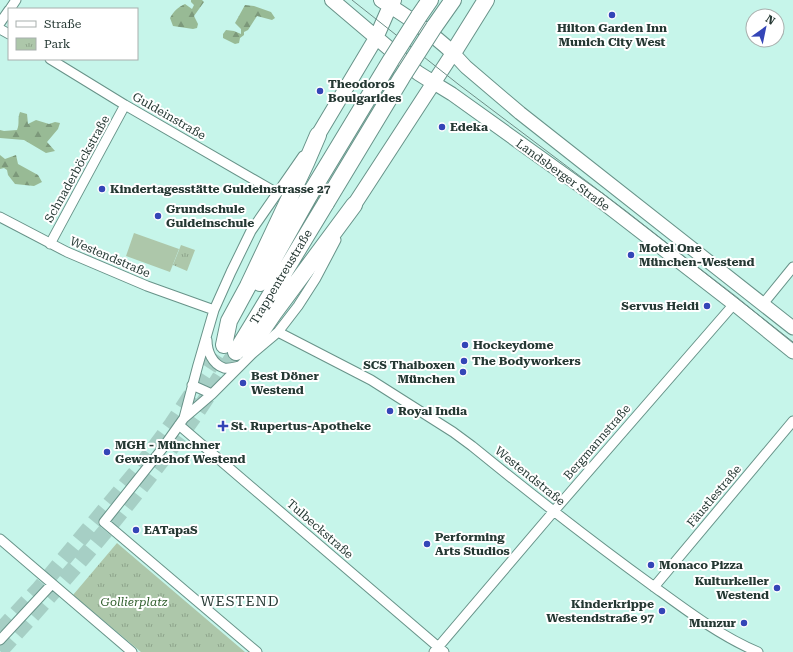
<svg xmlns="http://www.w3.org/2000/svg" width="793" height="652" viewBox="0 0 793 652" font-family="'Roboto Serif',serif">
<defs>
<pattern id="grass-dots" width="8" height="8" patternUnits="userSpaceOnUse"><rect width="8" height="8" fill="#adc7aa"/><path d="M2 2h.1M6 6h.1" fill="none" stroke="#8da38b" stroke-width="1.8" stroke-linecap="round"/></pattern>
<pattern id="forest-firs" width="22" height="20" patternUnits="userSpaceOnUse"><rect width="22" height="20" fill="#98ba95"/><path d="M5 1l3.5 6h-7zM16 11l3.5 6h-7z" fill="#7c987a"/></pattern>
<pattern id="park-tufts" width="24" height="20" patternUnits="userSpaceOnUse"><rect width="24" height="20" fill="#adc7aa"/><path d="M3 7l-1-3M5 7V3M7 7l1-3M15 17l-1-3M17 17v-4M19 17l1-3" fill="none" stroke="#8da38b"/></pattern>
</defs>
<rect width="100%" height="100%" fill="#c6f5ea"/>
<path fill="url(#grass-dots)" d="M322,185l7,5 -48,77 -5,-3z"/>
<path fill="url(#forest-firs)" d="M191,0h11l2,2 -10,14 4,8 -1,4 -4,1 -20,-3 -3,-8c4,-7 8,-11 15,-14l7,5 2,-4 -3,-3z
M245,5l9,1 17,6 4,6 -3,2 -15,-4 -9,14 -4,2v3l-4,3 -1,5 -4,1 -12,-6v-4l3,-4 8,1 7,3v-5l-6,-6z
M20,112l7,2 1,10 8,-4 13,4 6,-2 5,1 -2,6 -11,13 8,9 -9,2 -22,-13 -24,-2v-8l4,1 13,-1c3,-7 0,-11 3,-18z
M0,155l5,4 11,-4 2,9 20,11 4,7 -8,4 -19,-2 -7,-9 -1,-5 -3,-2 -4,1z"/>
<path fill="url(#park-tufts)" d="M181,245l14,5 -8,21 -14,-6z
M117,543l128,109h-104l-68,-57z"/>
<path fill="#adc7aa" d="M134,233l45,16 -9,23 -44,-16z"/>
<g fill="none" stroke-linecap="round" stroke-linejoin="round">
<path stroke="#a6cfc5" stroke-width="16" stroke-dasharray="16 8" stroke-linecap="butt" d="M0,631l38,-41 99,-119 35,-47 52,-79
M0,651c64,-70 126,-141 182,-218 20,-26 36,-54 54,-81"/>
<defs>
<path id="street" d="M10,9l6,-9
M0,23l9,-13
M0,29l9,5
M50,59l75,46 152,88
M0,217l67,35 80,34 67,24
M50,244l75,-139
M763,304l30,-37
M278,332l93,48 82,52 19,14c59,48 119,95 181,140 33,24 67,50 105,66
M207,340c0,11 5,24 17,28 5,1 11,-1 16,-2
M192,385l20,9
M184,418l14,-53 16,-55 17,-38 20,-41 52,-75
M179,425l265,227
M0,539l132,113
M654,587l139,-166
M0,640l52,-56
M257,652l-153,-130 58,-73 22,-31 28,-24 41,-41 25,-21 20,-26 18,-28 20,-38
M434,652l120,-141 180,-207"/>
<path id="secondary" d="M453,53l13,14 54,46 273,215
M434,83l18,11 145,104 137,106 59,48"/>
<path id="primary" d="M332,0l86,73 16,10
M318,135l58,-97 14,-32
M354,205l99,-152c-22,-21 -47,-37 -72,-53"/>
<path id="highway" d="M390,6l3,-6
M419,16l11,-16
M434,27l19,-27
M453,53l33,-53
M260,283l50,-89
M224,345l5,-24 19,-35 58,-123 12,-28
M248,351l26,-38 80,-108
M236,352l90,-149"/>
</defs>
<use href="#street" stroke="#689389" stroke-width="11"/>
<use href="#secondary" stroke="#689389" stroke-width="15"/>
<use href="#primary" stroke="#689389" stroke-width="16"/>
<use href="#highway" stroke="#689389" stroke-width="18"/>
<use href="#street" stroke="#fff" stroke-width="9"/>
<use href="#secondary" stroke="#fff" stroke-width="13"/>
<use href="#primary" stroke="#fff" stroke-width="14"/>
<use href="#highway" stroke="#fff" stroke-width="16"/>
<path stroke="#6e8e87" stroke-width="1" d="M352,0l106,84 168,127 167,131"/>
<defs>
<path id="highway-bridge" d="M310,194l81,-134 28,-44
M326,203l76,-126 32,-50"/>
</defs>
<use href="#highway-bridge" stroke="#689389" stroke-width="18" stroke-linecap="butt"/>
<use href="#highway-bridge" stroke="#fff" stroke-width="16"/>
</g>
<g fill="#3445b7" stroke="#fff" stroke-width="1.5">
<circle cx="612" cy="15" r="4"/>
<circle cx="320" cy="91" r="4"/>
<circle cx="442" cy="127" r="4"/>
<circle cx="102" cy="189" r="4"/>
<circle cx="158" cy="216" r="4"/>
<circle cx="631" cy="255" r="4"/>
<circle cx="707" cy="306" r="4"/>
<circle cx="465" cy="345" r="4"/>
<circle cx="464" cy="361" r="4"/>
<circle cx="463" cy="372" r="4"/>
<circle cx="243" cy="383" r="4"/>
<circle cx="390" cy="411" r="4"/>
<path d="M221 420h4v4h4v4h-4v4h-4v-4h-4v-4h4z"/>
<circle cx="107" cy="452" r="4"/>
<circle cx="136" cy="530" r="4"/>
<circle cx="427" cy="544" r="4"/>
<circle cx="651" cy="565" r="4"/>
<circle cx="777" cy="588" r="4"/>
<circle cx="662" cy="611" r="4"/>
<circle cx="744" cy="623" r="4"/>
</g>
<g text-anchor="middle" dominant-baseline="central" stroke-width="4" stroke-linejoin="round" paint-order="stroke">
<g font-size="12" font-weight="bold" fill="#253833" stroke="#fff" text-anchor="start">
<text x="612" y="28" text-anchor="middle">Hilton Garden Inn<tspan x="612" dy="14">Munich City West</tspan></text>
<text x="328" y="84">Theodoros<tspan x="328" dy="14">Boulgarides</tspan></text>
<text x="450" y="127">Edeka</text>
<text x="110" y="189">Kindertagesstätte Guldeinstrasse 27</text>
<text x="166" y="209">Grundschule<tspan x="166" dy="14">Guldeinschule</tspan></text>
<text x="639" y="248">Motel One<tspan x="639" dy="14">München-Westend</tspan></text>
<text x="699" y="306" text-anchor="end">Servus Heidi</text>
<text x="473" y="345">Hockeydome</text>
<text x="472" y="361">The Bodyworkers</text>
<text x="455" y="365" text-anchor="end">SCS Thaiboxen<tspan x="455" dy="14">München</tspan></text>
<text x="251" y="376">Best Döner<tspan x="251" dy="14">Westend</tspan></text>
<text x="398" y="411">Royal India</text>
<text x="231" y="426">St. Rupertus-Apotheke</text>
<text x="115" y="445">MGH - Münchner<tspan x="115" dy="14">Gewerbehof Westend</tspan></text>
<text x="144" y="530">EATapaS</text>
<text x="435" y="537">Performing<tspan x="435" dy="14">Arts Studios</tspan></text>
<text x="659" y="565">Monaco Pizza</text>
<text x="769" y="581" text-anchor="end">Kulturkeller<tspan x="769" dy="14">Westend</tspan></text>
<text x="654" y="604" text-anchor="end">Kinderkrippe<tspan x="654" dy="14">Westendstraße 97</tspan></text>
<text x="736" y="623" text-anchor="end">Munzur</text>
</g>
<g font-size="12" fill="#253833" stroke="#fff">
<text transform="translate(169 116) rotate(30)">Guldeinstraße</text>
<text transform="translate(77 169) rotate(-61)">Schnaderböckstraße</text>
<text transform="translate(563 175) rotate(36)">Landsberger Straße</text>
<text transform="translate(110 257) rotate(23)">Westendstraße</text>
<text transform="translate(281 277) rotate(-59)">Trappentreustraße</text>
<text transform="translate(597 442) rotate(-49)">Bergmannstraße</text>
<text transform="translate(530 476) rotate(39)">Westendstraße</text>
<text transform="translate(714 496) rotate(-50)">Fäustlestraße</text>
<text transform="translate(320 529) rotate(41)">Tulbeckstraße</text>
</g>
<g font-size="12" font-style="italic" fill="#305f2d" stroke="#fff">
<text x="134" y="602">Gollierplatz</text>
</g>
<g font-size="14" letter-spacing="1" fill="#253833" stroke="#fff">
<text x="240" y="601">WESTEND</text>
</g>
</g>
<rect x="8" y="8" width="130" height="52" fill="#ffffff" stroke="#a8afad"/>
<rect x="16" y="21" width="20" height="6" fill="#ffffff" stroke="#a8afad"/>
<text x="44" y="28" font-size="12" fill="#253833">Straße</text>
<rect x="16" y="38" width="20" height="12" fill="url(#park-tufts)" stroke="#a8afad"/>
<text x="44" y="48" font-size="12" fill="#253833">Park</text>
<g transform="translate(765 28) rotate(33)"><circle r="19" fill="#ffffff" stroke="#a8afad"/>
<path d="M0-3L7 15L0 10L-7 15Z" fill="#3445b7"/>
<text y="-6" font-size="11" font-weight="bold" text-anchor="middle" fill="#253833">N</text>
</g>
</svg>
